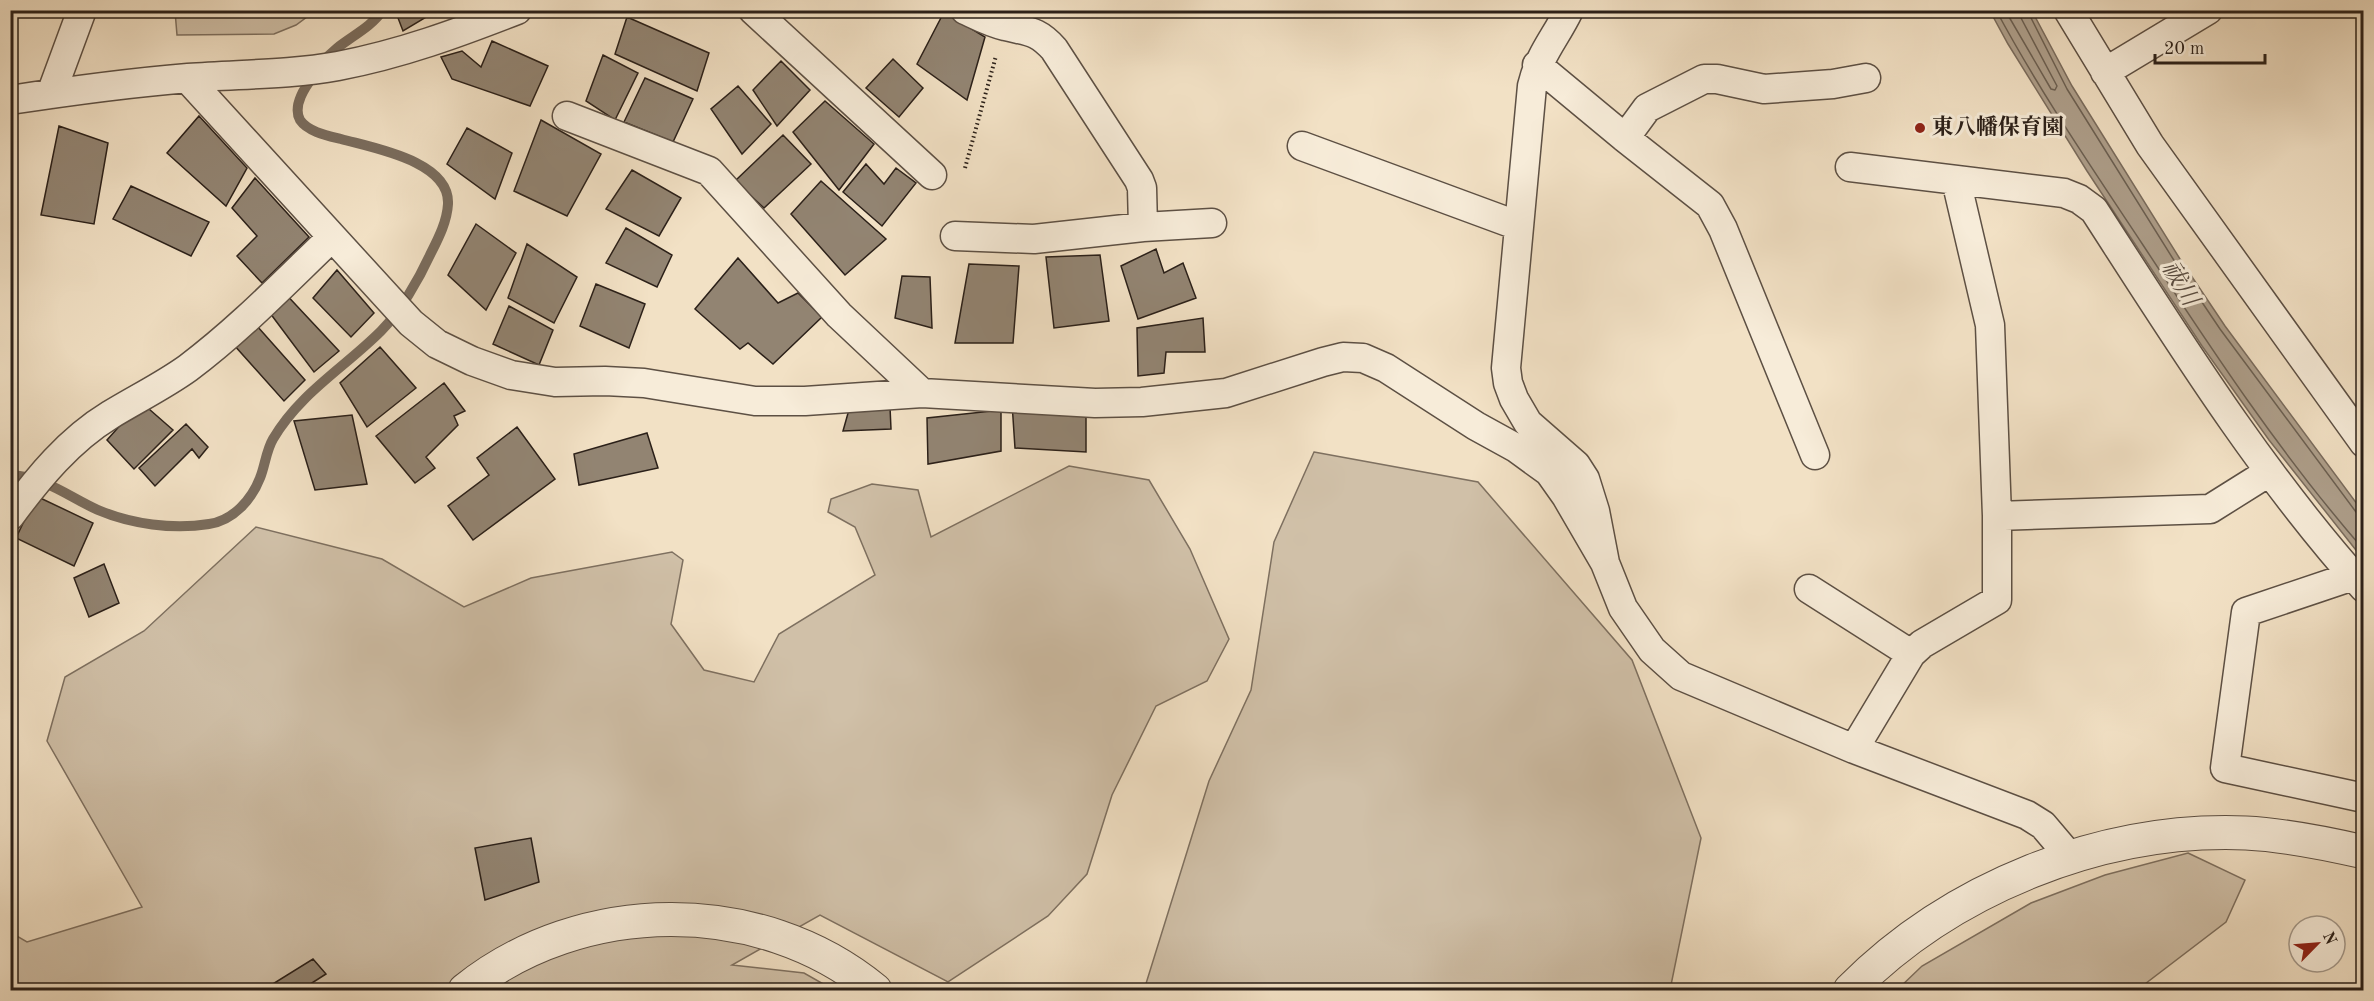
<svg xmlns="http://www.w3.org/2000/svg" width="2374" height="1001" viewBox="0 0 2374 1001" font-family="'Old Standard TT','Noto Serif JP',serif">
<rect width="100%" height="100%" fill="#f2e1c5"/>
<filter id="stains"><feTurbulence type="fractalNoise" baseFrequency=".00333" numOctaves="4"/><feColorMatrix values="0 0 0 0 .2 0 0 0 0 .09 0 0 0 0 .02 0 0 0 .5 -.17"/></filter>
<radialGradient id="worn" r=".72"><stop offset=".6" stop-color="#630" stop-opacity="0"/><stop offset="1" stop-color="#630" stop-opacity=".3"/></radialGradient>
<path fill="#d0c0a8" stroke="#7e7060" stroke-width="1.5" d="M175,11v-1l140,1 -19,14 -22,9 -97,1z
M1314,452l164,30 154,178 69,178 -31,152h-526l65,-209 42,-91 23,-148z
M1069,466l80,14 41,69 39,90 -22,42 -51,25 -44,89 -25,79 -39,42 -100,66 -128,-67 -88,50 72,8 30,17h-823l-1,-58 17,10 115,-35 -95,-166 18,-64 79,-46 112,-104 126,32 82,48 67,-29 141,-26 11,8 -12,64 33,46 50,12 25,-48 96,-59 -20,-48 -27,-15 3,-13 41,-15 46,6 13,47z
M2188,853l57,27 -19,42 -89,68h-240l25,-24 109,-63 74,-28z"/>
<path fill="#ae9f8b" stroke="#7a6c5d" stroke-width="1.5" d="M1990,11h42l40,75 108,173 45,67 138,186v47l-94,-119 -67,-94 -115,-175 -79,-127z"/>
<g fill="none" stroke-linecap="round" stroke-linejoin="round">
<path stroke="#6c6052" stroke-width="1.5" d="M1996,10c44,82 96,158 147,235 69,105 138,210 221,305
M2005,10l46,79 4,1 2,-4 -36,-68 -1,-8
M2027,10l40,79 108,173 45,67 136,183 8,3"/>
<path stroke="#7a6c5d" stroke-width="10" d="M323,62c17,-22 44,-29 60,-52
M10,475c34,1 59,22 88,35 33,14 75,20 111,14 24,-3 43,-25 51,-46 5,-12 6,-27 13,-39 27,-46 71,-71 108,-108 19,-19 38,-52 49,-76 8,-16 17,-33 18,-51 2,-43 -75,-56 -107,-65 -12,-3 -33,-7 -41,-19 -8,-15 6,-34 14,-45"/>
</g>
<path fill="#928472" stroke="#2b2019" stroke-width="1.5" d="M395,10h43l-35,21z
M944,12l41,25 -18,63 -50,-36z
M627,17l82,36 -12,38 -82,-37z
M492,41l56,25 -18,40 -78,-27 -11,-22 21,-6 19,16z
M603,55l35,18 -23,47 -29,-19z
M893,59l30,29 -24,29 -33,-29z
M781,61l29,29 -33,36 -24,-36z
M645,78l48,21 -20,43 -49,-20z
M738,86l33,38 -29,30 -31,-45z
M825,101l49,43 -35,46 -46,-58z
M199,116l48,52 -21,38 -59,-53z
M541,120l60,34 -34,62 -53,-25z
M59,126l49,17 -14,81 -53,-9z
M467,128l45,25 -17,46 -48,-35z
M783,135l28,29 -47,44 -29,-27z
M866,164l18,20 12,-16 20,15 -34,43 -39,-34z
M632,170l49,28 -22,38 -53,-27z
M255,178l54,59 -47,46 -25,-27 20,-20 -25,-28z
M821,181l65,58 -41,36 -54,-61z
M131,186l78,36 -18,34 -78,-37z
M476,224l40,29 -30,57 -38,-35z
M626,228l46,27 -15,32 -51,-24z
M527,244l50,33 -23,46 -46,-25z
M1156,249l8,24 19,-10 13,35 -58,21 -17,-53z
M1100,255l9,66 -55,7 -8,-71z
M738,258l40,45 20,-10 24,24 -49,47 -25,-21 -8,6 -45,-40z
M969,264l50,2 -6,77h-58z
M337,270l37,43 -23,24 -38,-39z
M902,276l28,1 2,51 -37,-10z
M596,284l49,20 -16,44 -49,-22z
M281,289l58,62 -25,21 -50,-67z
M509,306l44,24 -14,35 -46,-21z
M1203,318l2,34h-39l-2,21 -26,3 -1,-48z
M257,326l48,54 -21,21 -50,-56z
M380,347l36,41 -49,39 -27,-44z
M444,383l21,28 -11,5 4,9 -32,32 9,11 -20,15 -39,-47z
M141,402l32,28 -39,39 -27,-29z
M1012,403l74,12v37l-71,-4z
M850,406l40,1 1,22 -48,2z
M1001,410v41l-73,13 -1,-46z
M352,415l15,69 -52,6 -21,-69z
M186,424l22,23 -9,11 -7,-9 -37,37 -16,-18z
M517,427l38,52 -82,61 -25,-34 41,-31 -12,-17z
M647,433l11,35 -79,17 -5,-31z
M36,496l57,27 -19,43 -58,-28z
M104,564l15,39 -30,14 -15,-39z
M531,838l8,44 -54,18 -10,-52z
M313,959l13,15 -25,16h-38z"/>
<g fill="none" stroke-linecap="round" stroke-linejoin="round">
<defs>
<path id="minor" d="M753,10l179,165
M965,10c13,6 26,13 40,16 24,6 32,4 49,23l85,131 3,8 1,39
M1569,10c-14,29 -29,43 -37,76l-26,282 2,15 6,16 14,24 48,42 9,14 10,32 10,52 18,45 29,42 29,26 173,73 173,66 16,10 28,33
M2068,10l82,135 214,298
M1537,65l88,73 85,67 13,24 92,226
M2105,72l103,-62
M187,78l224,245 26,21 35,17 39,14 44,7 50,-1 39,2 111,18h50l117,-8 173,10 47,-1 84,-9 97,-31 20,-5 20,1 23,10 90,58 40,22 33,24 17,24 39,67
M51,94l31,-84
M10,100c59,-9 118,-17 178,-22 50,-4 100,-3 150,-12 63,-12 120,-33 179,-56
M567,116l142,55 130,144 83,78
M1625,138l22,-30 57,-29h13l47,10 69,-5 33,-6
M1302,146l217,80
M1850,167l214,26 15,6 15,11c84,130 166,262 270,378
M955,236l79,3 109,-12 69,-4
M10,516c28,-38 59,-76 100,-101 26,-16 53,-29 78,-47 52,-39 97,-86 143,-130
M1997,516l213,-7 59,-37
M2353,576l-107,36 -21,156 139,30
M1809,589l102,65
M1854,749l57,-95 11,-10 75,-44v-84l-7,-191 -34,-145"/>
<path id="tertiary" d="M465,990c116,-93 295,-95 410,0
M1850,990c101,-102 252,-163 396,-157 40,2 79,10 118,19"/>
</defs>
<use href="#minor" stroke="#5d5044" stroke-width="31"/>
<use href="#tertiary" stroke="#5d5044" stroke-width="35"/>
<path stroke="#2b2019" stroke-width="4" stroke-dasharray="1.5 3" stroke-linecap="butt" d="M965,168l31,-112"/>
<use href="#minor" stroke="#f7ecd9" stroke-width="28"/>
<use href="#tertiary" stroke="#f7ecd9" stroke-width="33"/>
</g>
<circle fill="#8f2418" stroke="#f7ecd9" stroke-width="2" cx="1920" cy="128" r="6"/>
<g text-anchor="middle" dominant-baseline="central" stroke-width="6" stroke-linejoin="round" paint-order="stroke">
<g font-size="22" font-weight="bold" fill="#2b2019" stroke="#f7ecd9" text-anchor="start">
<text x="1932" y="128">東八幡保育園</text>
</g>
<g font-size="24" font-style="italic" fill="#594c41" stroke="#f7ecd9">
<text transform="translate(2179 284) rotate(59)">祓川</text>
</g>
</g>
<rect width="2374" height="1001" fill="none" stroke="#f2e1c5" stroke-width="36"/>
<rect x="12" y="12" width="2350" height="977" fill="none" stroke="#2b2019" stroke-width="3"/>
<rect x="18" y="18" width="2338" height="965" fill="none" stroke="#2b2019" stroke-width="1.5"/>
<g transform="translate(2317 944) rotate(65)"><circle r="28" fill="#f7ecd9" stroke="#a59a8c" stroke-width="1.5"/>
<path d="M0-4.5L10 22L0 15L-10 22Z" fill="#8f2418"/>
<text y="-9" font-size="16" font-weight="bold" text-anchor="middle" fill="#2b2019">N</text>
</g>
<path d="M2155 54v9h110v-9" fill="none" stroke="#2b2019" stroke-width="3"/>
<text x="2164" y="54" font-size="18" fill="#2b2019" stroke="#f7ecd9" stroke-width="4.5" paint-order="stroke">20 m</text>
<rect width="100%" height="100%" filter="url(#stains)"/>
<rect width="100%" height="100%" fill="url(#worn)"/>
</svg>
